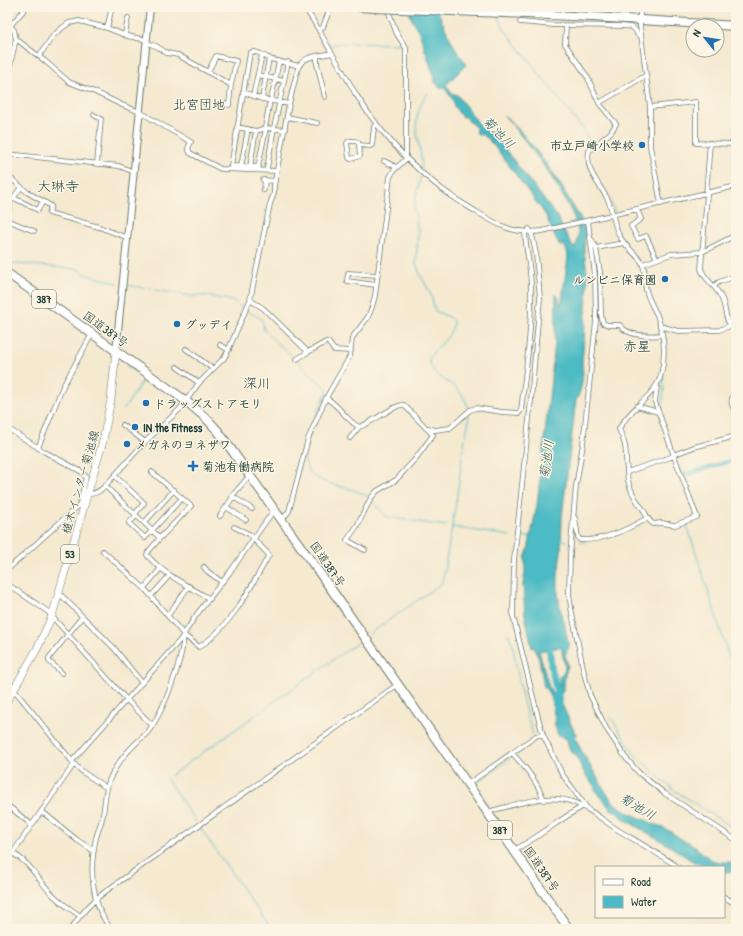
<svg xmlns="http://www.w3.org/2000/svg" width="743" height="936" viewBox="0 0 743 936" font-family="'Patrick Hand','Klee One',sans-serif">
<rect width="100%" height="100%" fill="#fcf5e5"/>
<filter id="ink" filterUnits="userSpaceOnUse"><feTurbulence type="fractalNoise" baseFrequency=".025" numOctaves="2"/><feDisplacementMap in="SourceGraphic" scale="8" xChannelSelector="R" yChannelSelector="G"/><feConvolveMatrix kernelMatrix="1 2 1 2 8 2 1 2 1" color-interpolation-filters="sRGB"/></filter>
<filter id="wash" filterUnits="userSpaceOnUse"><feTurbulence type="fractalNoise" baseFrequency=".012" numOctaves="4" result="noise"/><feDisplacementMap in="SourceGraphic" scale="16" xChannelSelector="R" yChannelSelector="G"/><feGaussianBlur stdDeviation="0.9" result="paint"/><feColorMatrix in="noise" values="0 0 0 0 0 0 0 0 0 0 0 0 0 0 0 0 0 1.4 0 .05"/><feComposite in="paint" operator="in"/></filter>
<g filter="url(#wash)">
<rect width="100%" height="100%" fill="#f5e9d0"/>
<path fill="#4dbbc5" stroke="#367c7c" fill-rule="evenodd" d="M408,7h28c9,20 16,40 31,57l-21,21 6,8 5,2 25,33 15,11 59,76 18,34c3,-6 5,-11 4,-18 -1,-8 -6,-18 -10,-26 -17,-33 -40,-61 -64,-90l15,15 20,24 21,30 26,44 -2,22 4,29 -2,34 -4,51c2,11 0,26 -6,36l-14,117 -1,35 -3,23v19l4,25 2,1 5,27 -4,8 3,11 -3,9 -1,13 -4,8v4l15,33 3,1 -3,3 6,13 26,44 7,9 13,9 43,19 14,10 5,1 22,18 9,2h6l10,1v8l-12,1v-5c-7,0 -16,1 -21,-1 -15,-6 -26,-16 -40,-24 -17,-11 -35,-18 -49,-32h-3c-3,-3 -4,-7 -8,-11 -4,-5 -9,-6 -8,-13 -7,-5 -17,-23 -18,-31l-6,-3 -3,-7 -1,-6 -9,-4 -4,-12 2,1c-2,-10 -5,-32 -12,-37l-5,-28 -5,-12 -2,1 -7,-33 -2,-31 2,-11v-15l3,-8 9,-45 18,-162 1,-49 2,3 3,9 7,-49 -1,-6 -4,-8 -2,4c-8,-11 -10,-21 -16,-33l-46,-62 -11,-13 -7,-5h-2v2l-4,-6 2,-1 -12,-12 -4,-1 -7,-10 -1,-6 -9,-13 -3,2 -6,-7 -1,-6 -15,-44 -7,-12zM561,647l4,19 -1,5 -5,7 1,10 -2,3h-3l1,3 -2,1 -5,-8 -10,-36z"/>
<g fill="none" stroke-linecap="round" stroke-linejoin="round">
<path stroke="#4dbbc5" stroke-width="1" d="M498,15l6,14 78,99 5,8 3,12
M331,45l11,-2 58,1
M422,169c0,-23 -11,-39 -2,-62 2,-5 4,-10 8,-14
M421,175l-7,31 4,26 -2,31 4,11 11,21 4,16 14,6 4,4c0,20 -22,27 -24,40 6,17 14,17 26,26 6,5 11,14 14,22
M610,200l5,12
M7,263l71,6 9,6 31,8
M646,267l4,26 12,28
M127,285l64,11h17l20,4 7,2 9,8
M247,311l15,8 2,11 12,12 19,16 16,17 17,14 -20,44
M126,366l9,6
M123,411l21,-33 -5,-4
M661,414l3,-23 -1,-15
M305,457c0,6 2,14 7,18 16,12 40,11 57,22
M680,466l20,52 -13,5v2l47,147
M372,501l15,16 59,9
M636,526l10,-5
M452,527l58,9
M521,537h9
M561,540l6,1
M580,542h5
M369,634l73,-51c8,-44 16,-88 21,-133 2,-12 6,-25 6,-36
M509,634h-1l4,8 11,60 10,33
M735,676l1,3
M265,708l92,-65
M610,716l25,39 25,23 14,12 62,40
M517,754l18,-14
M170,776l91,-65
M166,778l30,44
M487,804l-11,-17v-4l34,-24
M200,828l71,101"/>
<path stroke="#4dbbc5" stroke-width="4" d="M730,461l6,-2
M684,475l43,-13"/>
<path stroke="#4dbbc5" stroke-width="7" d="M549,641l2,25 8,34"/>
</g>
</g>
<g filter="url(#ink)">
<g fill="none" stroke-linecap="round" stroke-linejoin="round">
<path stroke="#cac7b1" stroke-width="4" stroke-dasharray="4 2" stroke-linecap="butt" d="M520,22v-15"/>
<defs>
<path id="street" d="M304,7c10,13 17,27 25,41 9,15 18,30 26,45 30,48 70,89 120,118 23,14 39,24 67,20l194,-45
M640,7v19l10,81v39l11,58
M7,22l7,8 2,9 -9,40
M520,22l34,3 69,1c7,1 12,0 14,8l4,3
M566,25l-1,19 23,34 11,25 17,21 -5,8 -22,19c-4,19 9,31 18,47 6,11 6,26 12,37 5,11 17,18 23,28 4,7 2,19 4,27 2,9 7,17 11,25 7,19 9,40 4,60 -7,23 -32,33 -42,54 9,18 6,25 8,43 0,10 5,21 10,29 1,3 4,5 6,8 3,5 4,10 10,15l8,-1 14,2 22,-8 -23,-61 -19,-54 2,-16
M10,26l14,-16
M107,28l5,-21
M319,30l4,-3 6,-16
M125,34l3,-16
M16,39l29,22 24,21 26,10 27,13 18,7 51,30 -3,6 2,5 31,16 56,2
M147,43l9,3 11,7 11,2 53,30 -2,20 -3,-1
M39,56l14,-20 9,-8 7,-5 10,-2 28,7 20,8 20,4
M317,56v8l8,33
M208,72l8,-16 20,5 -5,24
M258,75l26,6
M243,92l19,7 27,5
M253,96l9,-41
M262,99l7,-41
M271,100l8,-39
M599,103l46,-27
M650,107l46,-5v41l40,1
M94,115l7,4 -4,45
M287,117l30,6
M237,127l19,4 10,-3 19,2
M265,128l5,-28
M274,128l14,-66
M359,145l1,11 -9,3 -2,-1 -2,-15 2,-2h6l3,1 1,3 11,1 2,-1 2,-18 2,-3
M7,154l112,12 15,6
M384,161l12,6
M241,166l7,-37
M250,167l6,-36
M258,167l8,-39
M259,167l-28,-1 19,-113c7,-3 12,2 18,5 9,4 21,5 31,8
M267,168l7,-40
M7,175l20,17 24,14 -2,7 50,14 29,11
M263,180l12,1
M264,190l1,-10
M706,194l4,-51
M707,194l-6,75c4,11 15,17 20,28 7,14 1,22 15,34
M14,198l24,12 5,-9
M7,202l3,3 -3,12
M10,203l11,-16
M637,209l4,10 -10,7 7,13 8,-3 11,23
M7,220l27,11
M588,221l7,54 1,46 -13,123 -7,42 -6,69 -1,38 2,15 13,65 6,22 16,33 19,29 14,16 25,20 72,47
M529,229l3,6 4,19 4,44 -9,102 -17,160 -1,56 25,101 5,18 19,39 25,34
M592,240l4,8 28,-5
M596,248l4,24 1,43 2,8 5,2h12c8,12 29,11 42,10
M643,264l28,-10 31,-2 34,-17
M376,285l-29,-4 1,-8 29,2
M714,286l5,-4 17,-6
M250,300l13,8 45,44 18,-10h2l6,8 17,1
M660,326l18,5 41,-1 11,-4
M220,345l9,5
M186,349l27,20
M297,359l11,-7
M177,367l22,16
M736,388c-5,12 -7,14 0,25
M326,398c13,7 20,22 33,29 12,-3 37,-24 45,-22l29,30 -17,23 -20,22 -19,11 -6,7 -14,28 -10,14 18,10
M637,406l21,6
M123,425l22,17
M7,428l38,24 37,20 4,5 -6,26 -2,3 -71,64
M428,428l7,2 15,-2 20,-18 6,-2 26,4 17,1 2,-3c5,-41 11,-82 10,-122 0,-19 -5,-37 -6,-55
M350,438l9,-11
M38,448l25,-62 29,-52
M673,455l21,-8 42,-11
M152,472l39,34 -31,32
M627,472l47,-16
M250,475l-18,21 20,13
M115,476l29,27 -9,11
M105,486l55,52 -12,14 -1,3c16,19 41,31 63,44
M89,494c7,0 11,-3 16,-8l40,-44 34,-32 20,-27 25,-25 3,-5 23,-53 20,-96 4,-11v-7l15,-82 9,-36c5,-13 22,-12 34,-15
M226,507l20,13
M136,516l-7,7 16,15 37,-40
M220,516l13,-19
M575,518l3,19 2,3c24,1 47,-10 67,-22
M282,520l7,-9 19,-72 18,-41 24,-42 2,-18 16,-21 4,-10 3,-11 15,-119 4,-7 12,-11v-111l-9,-14 -8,-21
M144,523l30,-33
M103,551l41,37 40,47 15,12c31,-19 53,-61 70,-92l-20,-21 -15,-7
M204,567l3,4 15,11
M7,584l40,27 80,89 25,25
M144,588l17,-20
M59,593l55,55 28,35
M151,596l19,-21
M168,615l21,-29
M62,673l-13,-12v-3l33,-41
M7,679l9,13 59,73 9,8 23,15
M512,753c13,14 25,28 32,47
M72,761l108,-121 17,-26 33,-42 44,-62
M468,784l68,-48 7,-2
M7,805l25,20
M487,812c20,-5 52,-16 72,-13 23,2 40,19 59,31 20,12 41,24 60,37
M40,813l5,1 32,26 17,11
M514,850c24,-12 44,-30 68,-43
M12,853c18,9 26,27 40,41 8,8 18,15 27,21
M7,861l67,-97
M724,897l12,7
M71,929c10,-16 20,-27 35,-38l291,-206
M111,929c-20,-24 -22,-61 -15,-91 2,-7 5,-15 7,-23 2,-13 2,-27 8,-39 5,-11 15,-23 24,-32 4,-4 9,-8 13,-12 16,-21 34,-70 36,-97"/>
<path id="secondary" d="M116,351l34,-344"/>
<path id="primary" d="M7,701l30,-52 15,-33 51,-175 8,-42 5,-48"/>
<path id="highway" d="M360,7l15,1
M505,13l88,4 143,9
M7,273l179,128 21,18 11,12 118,165 233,333"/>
</defs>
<use href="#street" stroke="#6a796b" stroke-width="5.5"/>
<use href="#secondary" stroke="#6a796b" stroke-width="8"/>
<use href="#primary" stroke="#6a796b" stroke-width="8"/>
<use href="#highway" stroke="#6a796b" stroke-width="10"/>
<use href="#street" stroke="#fff" stroke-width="4"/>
<use href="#secondary" stroke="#fff" stroke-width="6"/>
<use href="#primary" stroke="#fff" stroke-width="7"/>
<use href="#highway" stroke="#fff" stroke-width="8"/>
<defs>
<path id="highway-bridge" d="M375,8l130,5"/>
</defs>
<use href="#highway-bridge" stroke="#6a796b" stroke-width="10" stroke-linecap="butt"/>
<use href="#highway-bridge" stroke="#fff" stroke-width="8"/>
</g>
</g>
<g fill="#1f6fb2" stroke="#fcf5e5" stroke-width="1.5">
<circle cx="642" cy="145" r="4"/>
<circle cx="665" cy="279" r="4"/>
<circle cx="177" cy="324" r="4"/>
<circle cx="146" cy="403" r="4"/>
<circle cx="135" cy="427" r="4"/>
<circle cx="127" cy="444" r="4"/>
<path d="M191 460h4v4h4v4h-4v4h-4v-4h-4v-4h4z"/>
</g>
<g text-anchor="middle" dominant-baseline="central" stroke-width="3" stroke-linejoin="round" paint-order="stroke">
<g fill="#fcf5e5" stroke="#617469" stroke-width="1">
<rect x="32" y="290" width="24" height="18" rx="3"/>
<rect x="61" y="545" width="18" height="18" rx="3"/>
<rect x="488" y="821" width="24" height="18" rx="3"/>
</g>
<g font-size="11" font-weight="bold" fill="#1f3d34">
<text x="44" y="299">387</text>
<text x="70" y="554">53</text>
<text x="500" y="830">387</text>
</g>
<g font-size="12" font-weight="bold" fill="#1f3d34" stroke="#fcf5e5" text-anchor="start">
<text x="634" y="145" text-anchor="end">市立戸崎小学校</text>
<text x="657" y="279" text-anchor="end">ルンビニ保育園</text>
<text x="185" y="324">グッデイ</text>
<text x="154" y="403">ドラッグストアモリ</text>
<text x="143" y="427">IN the Fitness</text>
<text x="135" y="444">メガネのヨネザワ</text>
<text x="202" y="466">菊池有働病院</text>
</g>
<g font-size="12" fill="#1f3d34" stroke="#fcf5e5">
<text transform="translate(106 329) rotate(36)">国道387号</text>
<text transform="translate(80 482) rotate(-74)">植木インター菊池線</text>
<text transform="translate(328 564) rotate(55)">国道387号</text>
<text transform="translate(542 869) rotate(55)">国道387号</text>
</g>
<g font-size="13" fill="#1f3d34" stroke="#fcf5e5">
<text x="199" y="104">北宮団地</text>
</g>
<g font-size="13" font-style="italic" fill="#2a5c58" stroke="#fcf5e5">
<text transform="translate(499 132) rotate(46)">菊池川</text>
<text transform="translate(546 459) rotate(-82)">菊池川</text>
<text transform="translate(638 806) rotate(31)">菊池川</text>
</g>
<g font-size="14" fill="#1f3d34" stroke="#fcf5e5">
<text x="58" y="185">大琳寺</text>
<text x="637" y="345">赤星</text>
<text x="257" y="382">深川</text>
</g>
</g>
<rect width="743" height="936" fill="none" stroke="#fcf5e5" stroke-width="24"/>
<rect x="595" y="866" width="130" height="52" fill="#fcf5e5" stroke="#a4ab9e"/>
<rect x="603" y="879" width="20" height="6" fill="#ffffff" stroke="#a4ab9e"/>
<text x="631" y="886" font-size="12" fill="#1f3d34">Road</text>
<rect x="603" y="896" width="20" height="12" fill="#4dbbc5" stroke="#a4ab9e"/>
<text x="631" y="906" font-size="12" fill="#1f3d34">Water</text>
<g transform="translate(705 38) rotate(300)"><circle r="19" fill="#fcf5e5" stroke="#a4ab9e"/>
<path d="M0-3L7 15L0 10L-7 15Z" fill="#1f6fb2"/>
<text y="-6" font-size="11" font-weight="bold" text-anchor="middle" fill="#1f3d34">N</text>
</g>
</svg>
